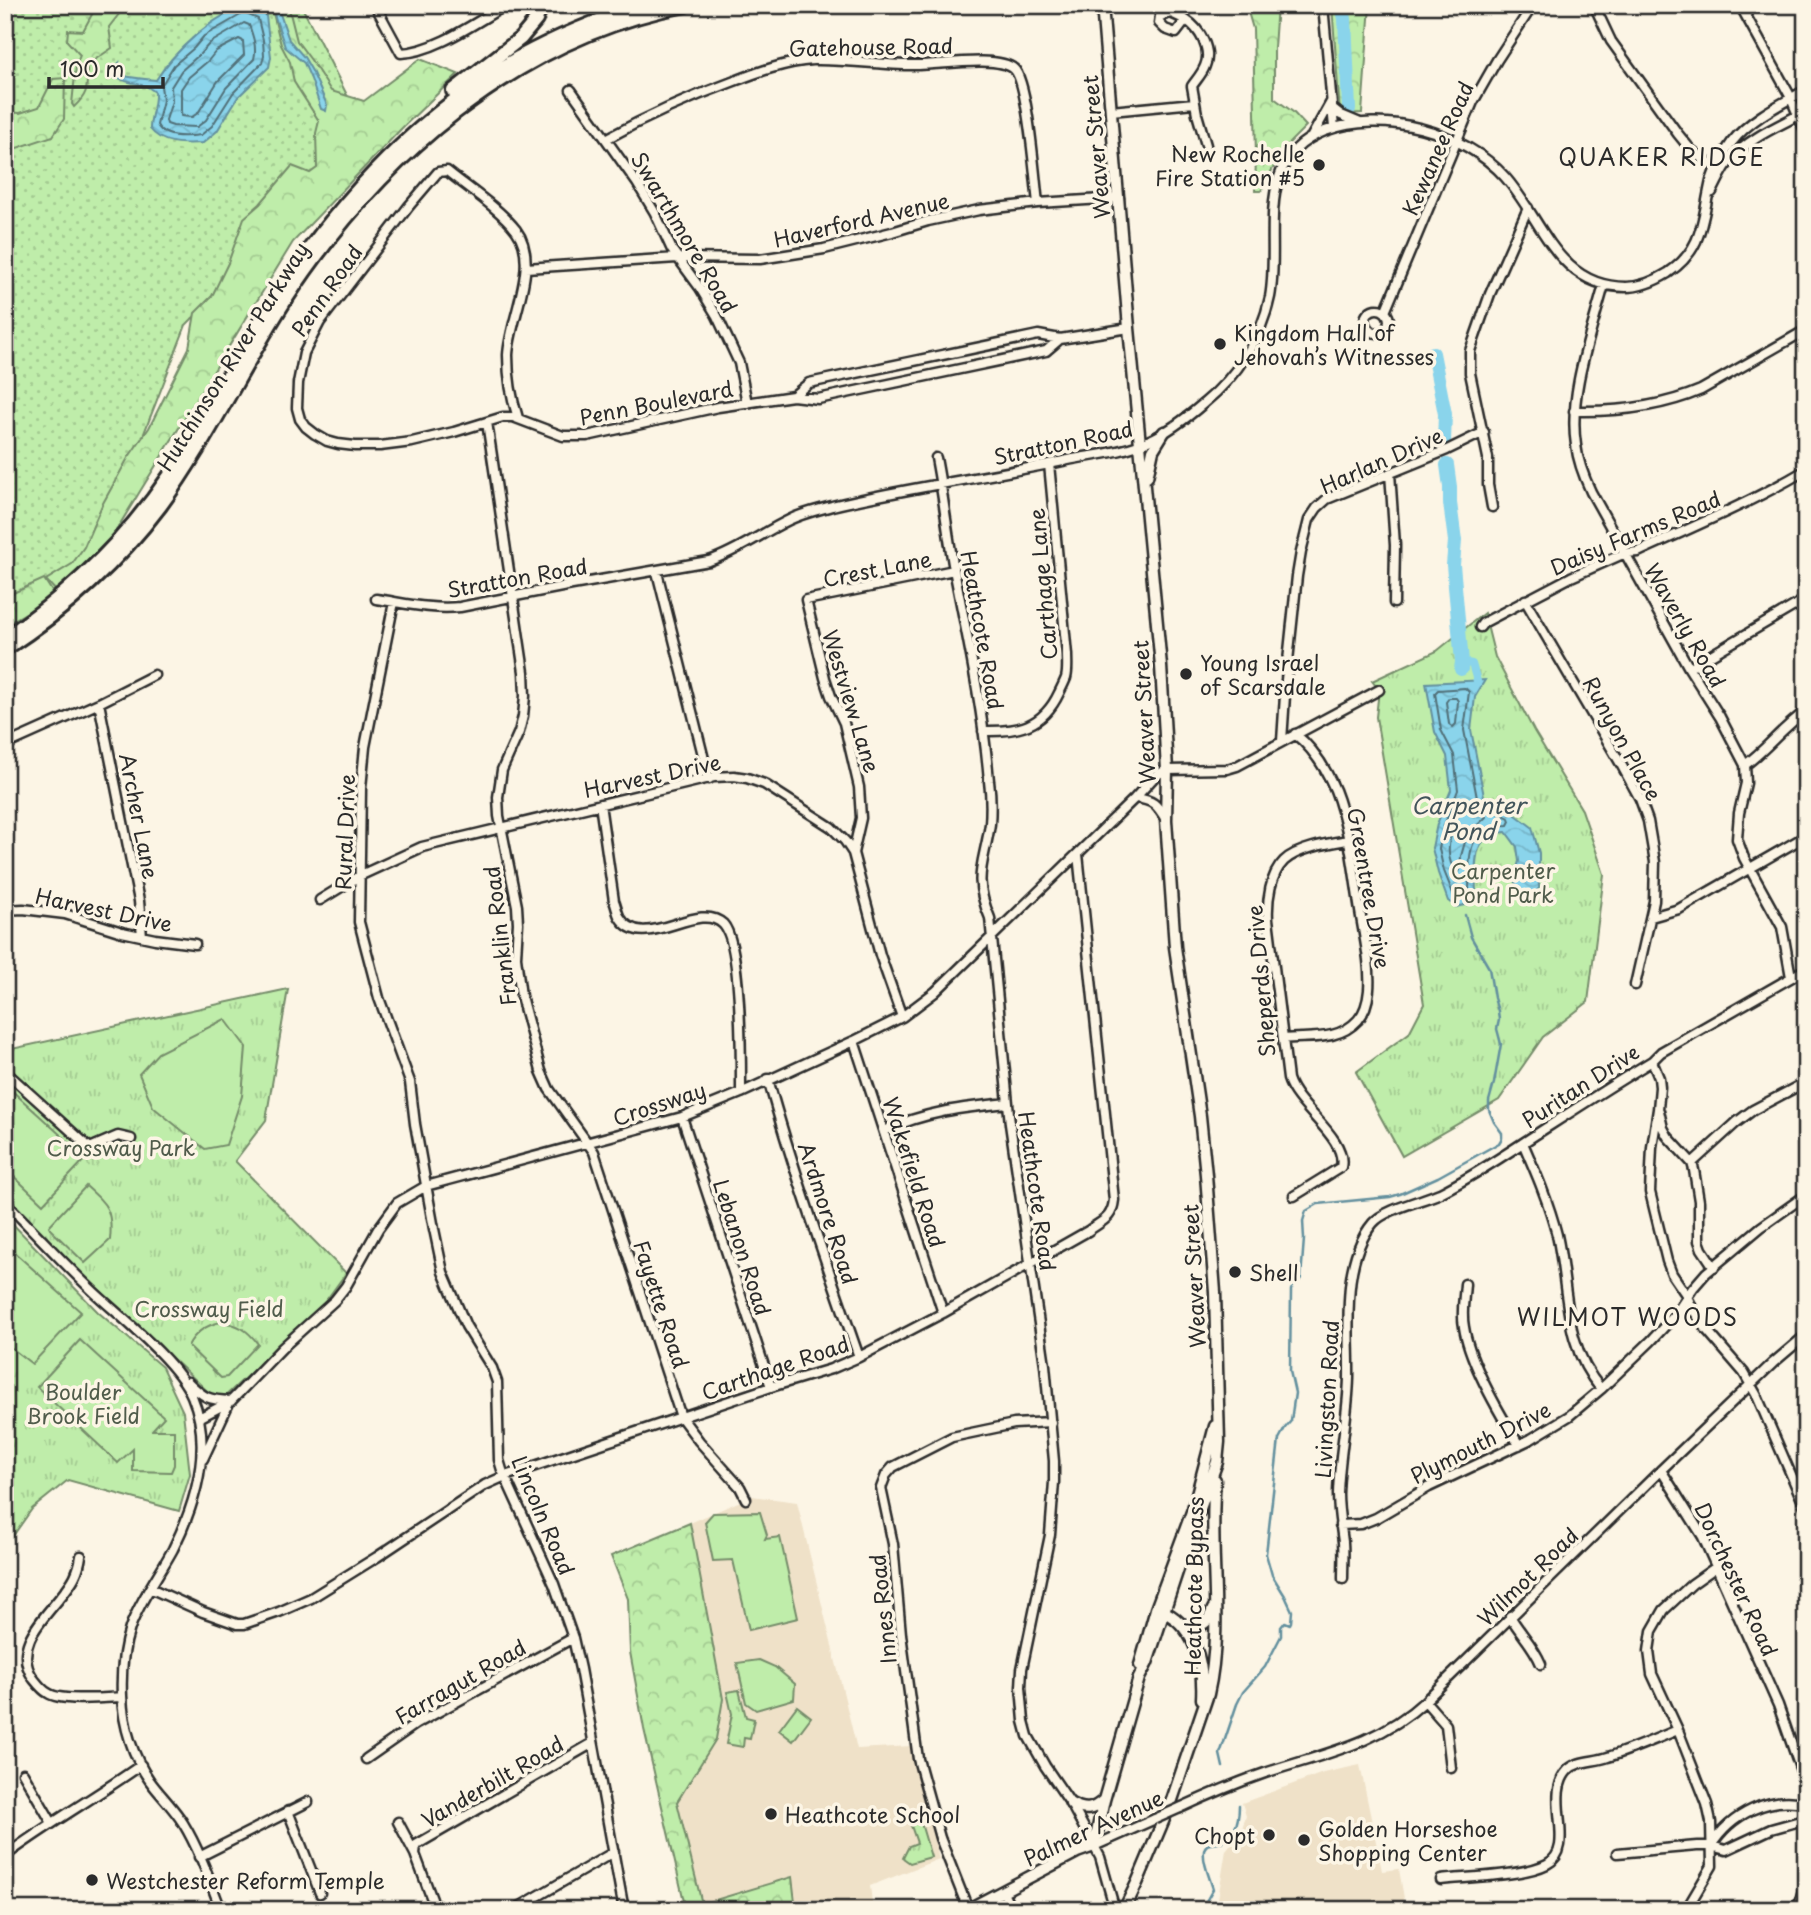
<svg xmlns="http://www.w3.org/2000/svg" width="1811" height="1915" viewBox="0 0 1811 1915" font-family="'Playpen Sans',sans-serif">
<defs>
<pattern id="grass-dots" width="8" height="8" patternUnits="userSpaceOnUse" patternTransform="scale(1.75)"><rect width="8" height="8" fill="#bfedaa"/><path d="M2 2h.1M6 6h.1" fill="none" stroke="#a4cb92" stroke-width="1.8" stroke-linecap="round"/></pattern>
<pattern id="forest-crowns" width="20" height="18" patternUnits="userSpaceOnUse" patternTransform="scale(1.75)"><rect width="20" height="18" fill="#bfedaa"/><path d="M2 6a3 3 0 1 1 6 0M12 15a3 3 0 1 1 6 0" fill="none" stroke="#a4cb92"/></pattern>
<pattern id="park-tufts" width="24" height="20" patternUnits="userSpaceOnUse" patternTransform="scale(1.75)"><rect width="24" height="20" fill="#bfedaa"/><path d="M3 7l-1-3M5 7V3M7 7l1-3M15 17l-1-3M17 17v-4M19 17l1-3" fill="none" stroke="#a4cb92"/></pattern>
<pattern id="water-waves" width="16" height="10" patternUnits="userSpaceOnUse" patternTransform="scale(1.75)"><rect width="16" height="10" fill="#8ad4eb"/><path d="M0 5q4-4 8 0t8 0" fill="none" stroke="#77b6ca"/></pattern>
</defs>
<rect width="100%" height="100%" fill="#fcf5e5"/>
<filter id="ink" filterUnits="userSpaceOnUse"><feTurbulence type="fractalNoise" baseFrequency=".0143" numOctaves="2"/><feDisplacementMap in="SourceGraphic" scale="14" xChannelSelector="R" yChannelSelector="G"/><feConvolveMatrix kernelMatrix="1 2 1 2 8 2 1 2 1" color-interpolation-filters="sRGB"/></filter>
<g filter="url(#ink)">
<path fill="#efe1c8" d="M752,1496l45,6 60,247 55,-3 27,113 -69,27 3,24h-77l-5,-33 -88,27 -26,-102 39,-63 7,-40 -33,-176z
M1360,1765l22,106 17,-2 7,41h-193l4,-5 9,-55 15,-19 5,-15 -4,-13 81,-30z"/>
<path fill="url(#grass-dots)" stroke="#758c6a" stroke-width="2" d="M5,5h296l68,133 -183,187 -88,227 -75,69 -18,-20z"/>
<path fill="url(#forest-crowns)" stroke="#758c6a" stroke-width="2" d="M97,5h29l-17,22 3,21 -25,17c-1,21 4,26 -13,42l-2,-3 4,-38 4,-11 -13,-14 1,-11 15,1z
M271,5h17l9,36 14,19 20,31 33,10 56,-42 38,15 -56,54 -109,114 -181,295 -56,54 -10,-11 26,-16 12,-17 18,-42 26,-47 21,-30 40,-80 6,-35 17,-17 16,-33 16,-45 16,-14 32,-38 18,7 7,-5 -1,-35 3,-12 -25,-39 -4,-20 -9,-17z
M1246,5h31l-3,43v50l19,14 13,14 -23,23 -22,42h-6l1,-35 -3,-127z
M1332,5h38l-8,108 -22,1z
M65,78l-1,41 -11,17 -39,13 -9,-2v-35l15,1 19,-6 14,-28z
M44,579l11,17 -50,29v-37l8,5z
M690,1523l33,176 -7,40 -39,63 25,102 90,-27 4,33h-110l-42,-181 -14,-77 -2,-53 -17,-43z"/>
<path fill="url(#park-tufts)" stroke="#758c6a" stroke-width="2" d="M1484,613l11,44 39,74 48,79 22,64 -16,128 -45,35 -44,63 -97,56 -46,-84 53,-39 15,-29 -48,-287 3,-27 -7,-9 65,-30z
M288,989l-22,131 -31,41 111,112 -24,33 -103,96 -161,-151 -53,-54v-153l7,5z
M5,1216l93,96 64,55 21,45 7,62 -11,37 -111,-31 -36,29 -27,38z
M739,1690l7,27 8,2 -4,20 -6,-1 -1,9 -17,-3 6,-30 -5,-22z
M918,1813l13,44 -21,6 -7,-5 6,-12 8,-3 -9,-26z"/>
<path fill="#bfedaa" stroke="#758c6a" stroke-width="2" d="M225,1019l21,28 -4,49 -16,49 -21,4 -52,-42 -14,-33 19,-21z
M9,1088l77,70 -43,46 -38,-36v-75z
M86,1186c21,19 27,24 24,54l-25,23 -34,-33 -2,-4z
M5,1244l76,68 -49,52 -27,-21z
M221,1322c17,2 27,8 37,22l-31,33 -6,1 -33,-32c7,-14 18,-21 33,-24z
M80,1340l84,77 -12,13h22v35l-3,7 -38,-1v-22l-15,14 -81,-76z
M760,1512l7,23 -2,4 15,-2 18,81 -49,12 -16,-70 -20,1 -8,-39 8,-9z
M759,1660l16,7 20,17 -1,15 -38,11 -10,-7 -9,-40z
M797,1706l14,11 -18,24 -14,-11z"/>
<path fill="url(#water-waves)" stroke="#64909e" stroke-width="2" d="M265,5h12l12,35 15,17 8,14 15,34 -1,6 -5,-2 -10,-30 -7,-16 -19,-16 -13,-39 -5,1v4l-7,-5z
M246,7l15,5 5,4 5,41 -2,10 -31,30 -21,34 -14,12c-19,1 -41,2 -53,-14 0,-13 6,-24 5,-37 -3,-2 -5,-4 -9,-6 -10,-3 -43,-5 -27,-23l-1,7 2,5c12,3 24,4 36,5 17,-27 58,-67 90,-73z
M1485,680l-10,17 -4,33 13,66 28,16 20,15 7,26v35l-8,11 -12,-4 -5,-16 5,-18 -2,-14 -11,-15c-37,1 -30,37 -30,65l-7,7 -13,3 -8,-6 -10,-28 -6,-25 5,-24 14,-34 -4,-34 -12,-24 -9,-49z"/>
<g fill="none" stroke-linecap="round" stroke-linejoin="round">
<path stroke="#516f78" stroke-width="2" d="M244,13l14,6 5,21 1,16 -2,7 -29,30 -21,33 -11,9c-14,2 -37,4 -44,-10l6,-25 -2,-14 13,-21 20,-17 10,-12z
M244,23l5,2c4,11 8,22 5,34l-28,29 -20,32 -9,7 -24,-1 -6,-2 -1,-4 6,-19 -1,-14 10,-16 19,-17 10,-11z
M239,39l4,2 1,14 -26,26 -20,32 -6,4 -11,-1v-27l8,-12 19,-16 8,-10z
M1465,688l4,4 -5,38 13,68 4,4 28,16 1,3 -2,4c-45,1 -38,35 -39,69l-4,4 -6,1 -5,-3 -10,-25 -5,-22 5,-23 14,-36 -4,-35 -13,-25 -6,-37 3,-3z
M1449,698h7l2,3 -2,23 -3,3 -4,-3 -3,-22z
M1466,800c3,1 19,16 20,17l-19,18 -6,21 -1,14 -3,3c-18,-20 -2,-50 6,-71z"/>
<path stroke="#64909e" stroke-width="2.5" d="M1223,1767l-3,-13 17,-50 6,-12 22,-25 16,-31v-9l4,-5 5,2 1,-2 1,-11 -7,-15 -13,-21 -6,-21 13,-115 6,-11 6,-7 4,-28 -5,-22 1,-81 4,-7 4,-2 2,-3 3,-39 -1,-18 3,-10 12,-7 72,-7 10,-3 38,-17 61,-34 3,-5v-5l-8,-11 -5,-12v-9l5,-18 7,-39 -4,-15 2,-9 -1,-9 -4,-13 -5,-30 -18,-31 -6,-22
M1201,1910l12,-21c-3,-11 -11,-27 -9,-38 1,-10 10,-6 17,-9 15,-6 18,-23 18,-37"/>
<path stroke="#8ad4eb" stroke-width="8" d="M1462,662l10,2 5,17"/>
<path stroke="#8ad4eb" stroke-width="14" d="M1342,5l3,14 4,90
M1433,353l12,61 -1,28
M1447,465l3,22v16l5,38 -2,24 9,97 -1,7"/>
<defs>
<path id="minor" d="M375,5l26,48c34,-1 75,-31 105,-48
M1323,5l11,123
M1594,5l17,36 67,93 13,16 13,10 19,10
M1740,5l49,89 17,39
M1171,13l15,7 -10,13 -11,-4 -6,-6 1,-7z
M1186,20c14,9 26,30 19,46 -3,8 -9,14 -13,20l5,28 9,31
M571,90l66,93 18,30 17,37 28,38 17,28 22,47 8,40
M1332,108l9,7 19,8
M1111,111l83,-8
M1312,136l19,-34
M606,139c40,-22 82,-41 126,-57 26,-10 53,-20 81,-22 36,-1 71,6 106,5 21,0 79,-10 95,4 14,12 21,111 24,134
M1712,192c6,-11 11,-24 19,-33 19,-22 50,-34 75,-48
M526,268l151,-10 83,1 64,-10 68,-17 36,-11 51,-11 59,-7 81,-5
M1604,285c-13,49 -36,110 -28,160 2,17 8,32 15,47l98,176 31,49 25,48 1,18 -7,30 -2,26 7,19 38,69 9,50
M1365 321a12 12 0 1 1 24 0a12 12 0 1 1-24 0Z
M1385,312l88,-210 24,-42 36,-55
M793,396l16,-13 229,-48 22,4 69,-11
M1574,411c44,1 87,-4 127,-21l105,-60
M518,418c-7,-21 -10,-41 -10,-63 2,-38 33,-92 8,-125 -16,-21 -48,-42 -69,-59l-9,1 -29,34 -89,116 -16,31 -6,30 -1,25 3,11 6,8 9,7 12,7 11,3 17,2h25l32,-4 42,-10 49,-15h10l50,19h24l131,-29 75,-11 25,3 228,-48 14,-12
M487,422l37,250 1,24 -2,20 -4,16 -17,38 -4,27 1,19 18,90 1,17 -2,34 5,39 20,75 8,18 45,63 87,265 18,24 41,46 6,12
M936,458c7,36 11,71 17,106 14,72 30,144 36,217 2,14 2,29 1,43 -6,41 -18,52 0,94l20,206 35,241 9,96v21l-4,53 -28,134 -1,18 3,34 4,15 17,30 26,38 29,53 15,53
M1390,473l5,72 -1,58
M1492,507l-4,-22v-27l-18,-85v-22l20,-57 38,-86
M657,572l52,207
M376,599c28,4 56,11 84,8l112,-22 137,-24c29,-10 53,-28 80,-41 14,-7 29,-10 43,-14 78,-19 158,-29 236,-46 25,-5 57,-8 80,-19 18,-8 41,-25 56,-38 33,-27 57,-64 66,-106 11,-59 -19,-138 55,-166 58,-22 139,0 180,46 38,43 52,110 121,110 16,0 29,-6 42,-14 36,-24 34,-54 43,-92 4,-13 13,-28 21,-39 18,-23 49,-38 74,-52
M1525,600l97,166 18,33 8,22 7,41 -1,39 -19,84
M394,602l-29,145 -4,41 -2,134 20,76 31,84 5,42 19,105 9,43 23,54 26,42 5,14 2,78 3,10 52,114 19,54 7,31 44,241
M1480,627l3,-4 88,-46 54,-24 13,-1c57,-26 114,-50 168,-82
M1689,668l117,-69
M99,703l40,198 3,35
M983,731c35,1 60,-4 76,-38 2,-4 5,-10 7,-15 2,-7 1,-16 1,-23l-18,-191
M1282,741l4,-61 11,-104 4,-24 8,-32 8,-12 10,-9 120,-49 37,-18
M5,745l94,-42 55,-28
M1745,765c22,-16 38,-38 61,-54
M1135,798c18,2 22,6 31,22
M600,804l14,97c2,4 3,11 5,15 23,40 78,-17 104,8 19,19 18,140 18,169
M853,853l8,-35 -2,-31 -15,-64 -13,-27 -6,-18 -19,-78 148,-30
M320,900l39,-24 63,-29 292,-70 20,-1 13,2 17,6 67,43 14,14 8,12 27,102 22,62
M5,910l18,-1 42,5 57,18 33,7 40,5
M1651,917l28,-8 127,-73
M1283,1039c26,-3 55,3 75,-19 7,-8 10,-19 11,-30 2,-26 -5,-53 -9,-79 -6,-38 -11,-86 -25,-121 -9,-21 -22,-42 -40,-56
M854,1041l89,272
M1652,1061l7,17 1,9 -2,22 -6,38 -2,45 17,69 5,13 15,22 5,12 14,21 38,44 13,23 49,113
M5,1077l3,-3 82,74 28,-12 13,3
M768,1079c26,94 59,186 91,278
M1659,1111l4,17 5,9 24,26 2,7 5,31v40l3,8 12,18
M682,1117l89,270
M884,1131c39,-19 81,-24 124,-28
M1523,1143c13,30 26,60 34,92 12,54 6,110 44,154
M1692,1163l45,-41 16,-12 53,-28
M1294,1196l47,-29c7,-29 -44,-59 -53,-88l-20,-160c-1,-19 2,-44 16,-58 13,-13 46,-18 64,-21
M5,1202c30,30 59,62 90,91 28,26 82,69 97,103 21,50 4,107 -19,153 -14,26 -33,51 -43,79 -7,21 -9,46 -8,68 1,30 11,61 28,85 10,14 24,27 33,42 16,26 27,58 38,87
M1465,1284c-1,15 -4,29 -1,43 5,34 37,89 55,118
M188,1382c16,16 20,18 43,19
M199,1418l32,-17 51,-53 53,-48 11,-14 32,-57 19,-26 29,-17 256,-69 59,-24 113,-52 48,-24 33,-25 200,-194 21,-23 11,-5 60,-1 10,-3 142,-76
M203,1459l27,-58
M1661,1470l42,67 75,168 28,80
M1340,1525l21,-1 15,-6 53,-31 102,-48 38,-23 32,-27 50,-48 24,-26 18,-27 13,-15 55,-46 45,-32
M81,1556c-1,7 -3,14 -6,20 -15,31 -68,63 -42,102 4,5 9,12 15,15 13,9 57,5 74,4
M1343,1579c0,-12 1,-25 0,-37 -2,-16 -5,-32 -5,-48 1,-39 10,-77 11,-116 1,-47 -9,-116 24,-155 12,-14 49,-22 67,-30 38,-19 73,-44 109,-67 34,-22 68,-44 103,-65l9,-9 145,-83
M150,1588l53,24 34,12h7l35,-12 32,-14 66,-41 108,-72 20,-9 266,-89 60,-18 28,-12 84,-44 145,-82c15,-11 24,-12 26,-31l-36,-346
M1510,1616c10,17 24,30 31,48
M1425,1701l21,24 5,43
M366,1759l50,-35 157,-86
M23,1773l29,50
M1180,1808c28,-13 56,-25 85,-35 58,-19 114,-29 160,-72l236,-231 112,-107 33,-28
M288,1811l32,82
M398,1822l17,32 21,56
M1094,1846l61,-27
M1711,1846c19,-31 59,-52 95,-42
M1617,1853l80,-7h14l15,4 45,-21 29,-8 6,-6
M415,1854l1,-9 177,-102
M5,1856c44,-33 91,-59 136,-91
M199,1857l109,-55
M1441,1880c27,-3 83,-4 106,-16 31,-16 -4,-68 21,-94 10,-10 27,-8 40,-13 23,-7 47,-18 70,-27
M1003,1892l9,18
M968,1909l-28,-71 -22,-79 -17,-125 -8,-90 -12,-56 5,-13 7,-8 59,-30 62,-13 37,-2
M514,1910l100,-58
M1686,1910l26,-44 -1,-44 -4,-18 -29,-74 -26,-56 -3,-23 3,-20 12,-21 28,-26 24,-17
M1797,1910l6,-20 3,-26"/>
<path id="major" d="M1147,477l6,-27 11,-18
M1158,1609c37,14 46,54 44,90
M1182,1624c16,6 26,1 31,-15
M1140,1665l16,-56 37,-100 22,-83
M1071,1804c14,7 21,7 33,-4
M967,1910l110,-58 17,-6 10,-46 35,-122 8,-15 32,-97 38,-104 2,-20 -4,-150 -9,-117 -6,-59 -25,-169 -9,-127 1,-50 -6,-104 -32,-338 -27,-323
M1124,1910l13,-27 35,-83 36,-106c16,-70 0,-143 7,-214"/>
<path id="highway" d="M453,91l68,-53 15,-18 5,-15
M5,638c65,-44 121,-98 165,-163 32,-48 58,-101 88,-150 65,-106 151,-204 260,-267 40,-22 82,-39 126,-53
M5,649c60,-39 112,-86 155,-143 47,-64 81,-137 124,-204 92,-142 231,-265 402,-297"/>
</defs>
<use href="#minor" stroke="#2b2b2b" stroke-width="13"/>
<use href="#major" stroke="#2b2b2b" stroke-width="15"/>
<use href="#highway" stroke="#2b2b2b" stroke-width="18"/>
<use href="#minor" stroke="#fcf5e5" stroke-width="8"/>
<use href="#major" stroke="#fcf5e5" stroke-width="10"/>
<use href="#highway" stroke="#fcf5e5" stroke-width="12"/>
<defs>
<path id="minor-bridge" d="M1155,1819l25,-11"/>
</defs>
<use href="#minor-bridge" stroke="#2b2b2b" stroke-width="13" stroke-linecap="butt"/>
<use href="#minor-bridge" stroke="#fcf5e5" stroke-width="8"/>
</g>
</g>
<g fill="#2b2b2b" stroke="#fcf5e5" stroke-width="2.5">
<circle cx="1319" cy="165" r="7"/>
<circle cx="1220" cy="344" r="7"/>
<circle cx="1186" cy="674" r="7"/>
<circle cx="1235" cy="1272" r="7"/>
<circle cx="771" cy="1814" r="7"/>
<circle cx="1269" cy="1835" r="7"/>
<circle cx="1304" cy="1840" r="7"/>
<circle cx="92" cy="1880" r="7"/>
</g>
<g text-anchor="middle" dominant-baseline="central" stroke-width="7" stroke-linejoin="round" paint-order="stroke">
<g font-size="21" fill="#2b2b2b" stroke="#fcf5e5">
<text transform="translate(871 46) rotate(-1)">Gatehouse Road</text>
<text transform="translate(1095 147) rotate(-95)">Weaver Street</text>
<text transform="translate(1437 148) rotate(-66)">Kewanee Road</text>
<text transform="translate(861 219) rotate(-13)">Haverford Avenue</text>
<text transform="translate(685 232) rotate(59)">Swarthmore Road</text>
<text transform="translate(326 290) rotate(-55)">Penn Road</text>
<text transform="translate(232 356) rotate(-58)">Hutchinson River Parkway</text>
<text transform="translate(656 402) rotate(-11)">Penn Boulevard</text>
<text transform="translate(1063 442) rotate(-12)">Stratton Road</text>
<text transform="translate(1381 460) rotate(-24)">Harlan Drive</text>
<text transform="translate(1635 532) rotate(-23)">Daisy Farms Road</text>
<text transform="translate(877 568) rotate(-11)">Crest Lane</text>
<text transform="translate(517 577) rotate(-10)">Stratton Road</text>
<text transform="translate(1042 584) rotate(-95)">Carthage Lane</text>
<text transform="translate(1686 625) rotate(60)">Waverly Road</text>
<text transform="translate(983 630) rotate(80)">Heathcote Road</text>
<text transform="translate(852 701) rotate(73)">Westview Lane</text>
<text transform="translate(1143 712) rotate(-93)">Weaver Street</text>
<text transform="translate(1623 738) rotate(61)">Runyon Place</text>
<text transform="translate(652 775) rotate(-12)">Harvest Drive</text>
<text transform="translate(140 816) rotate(79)">Archer Lane</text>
<text transform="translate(344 832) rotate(-88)">Rural Drive</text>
<text transform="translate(1370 888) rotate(80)">Greentree Drive</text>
<text transform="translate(104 909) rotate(12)">Harvest Drive</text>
<text transform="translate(499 936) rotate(-97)">Franklin Road</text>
<text transform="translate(1260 981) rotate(-95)">Sheperds Drive</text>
<text transform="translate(1580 1085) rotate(-33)">Puritan Drive</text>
<text transform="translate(659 1103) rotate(-18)">Crossway</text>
<text transform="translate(915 1172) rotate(72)">Wakefield Road</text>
<text transform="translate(1038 1191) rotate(82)">Heathcote Road</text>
<text transform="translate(829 1213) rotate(72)">Ardmore Road</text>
<text transform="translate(743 1247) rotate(72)">Lebanon Road</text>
<text transform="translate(1193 1276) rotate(-93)">Weaver Street</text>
<text transform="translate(662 1304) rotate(72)">Fayette Road</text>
<text transform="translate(775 1367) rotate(-19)">Carthage Road</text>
<text transform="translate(1326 1399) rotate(-87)">Livingston Road</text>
<text transform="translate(1480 1442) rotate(-27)">Plymouth Drive</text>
<text transform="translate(544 1515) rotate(67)">Lincoln Road</text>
<text transform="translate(1527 1576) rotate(-44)">Wilmot Road</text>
<text transform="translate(1737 1579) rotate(65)">Dorchester Road</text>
<text transform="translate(1193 1586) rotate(-89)">Heathcote Bypass</text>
<text transform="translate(882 1609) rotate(-96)">Innes Road</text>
<text transform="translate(460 1681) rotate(-30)">Farragut Road</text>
<text transform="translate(492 1781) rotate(-30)">Vanderbilt Road</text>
<text transform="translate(1093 1827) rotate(-25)">Palmer Avenue</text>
</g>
<g font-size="21" fill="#2b2b2b" stroke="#fcf5e5" text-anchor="start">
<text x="1305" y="153" text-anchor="end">New Rochelle<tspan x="1305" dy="24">Fire Station #5</tspan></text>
<text x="1234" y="332">Kingdom Hall of<tspan x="1234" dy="24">Jehovah’s Witnesses</tspan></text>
<text x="1200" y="662">Young Israel<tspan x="1200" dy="24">of Scarsdale</tspan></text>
<text x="1249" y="1272">Shell</text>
<text x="785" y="1814">Heathcote School</text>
<text x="1318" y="1828">Golden Horseshoe<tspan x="1318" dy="24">Shopping Center</tspan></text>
<text x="1255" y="1835" text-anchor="end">Chopt</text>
<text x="106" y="1880">Westchester Reform Temple</text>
</g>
<g font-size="21" fill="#505c4b" stroke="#fcf5e5">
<text x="1503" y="870">Carpenter<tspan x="1503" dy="24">Pond Park</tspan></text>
<text x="121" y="1147">Crossway Park</text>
<text x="209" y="1308">Crossway Field</text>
<text x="83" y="1391">Boulder<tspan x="83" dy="24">Brook Field</tspan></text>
</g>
<g font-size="23" letter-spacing="2" fill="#2b2b2b" stroke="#fcf5e5">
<text x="1662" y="156">QUAKER RIDGE</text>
<text x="1628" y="1316">WILMOT WOODS</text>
</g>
<g font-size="23" font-style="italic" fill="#43555b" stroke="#fcf5e5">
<text x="1468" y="804">Carpenter<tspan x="1468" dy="26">Pond</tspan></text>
</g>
</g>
<rect width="1811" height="1915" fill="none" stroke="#fcf5e5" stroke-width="28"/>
<rect x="14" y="14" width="1783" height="1887" fill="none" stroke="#2b2b2b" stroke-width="2.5" filter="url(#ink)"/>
<path d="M49 77v10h114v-10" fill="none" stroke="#2b2b2b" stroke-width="3.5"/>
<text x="60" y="77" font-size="21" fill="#2b2b2b" stroke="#fcf5e5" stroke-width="5" paint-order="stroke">100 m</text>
</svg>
